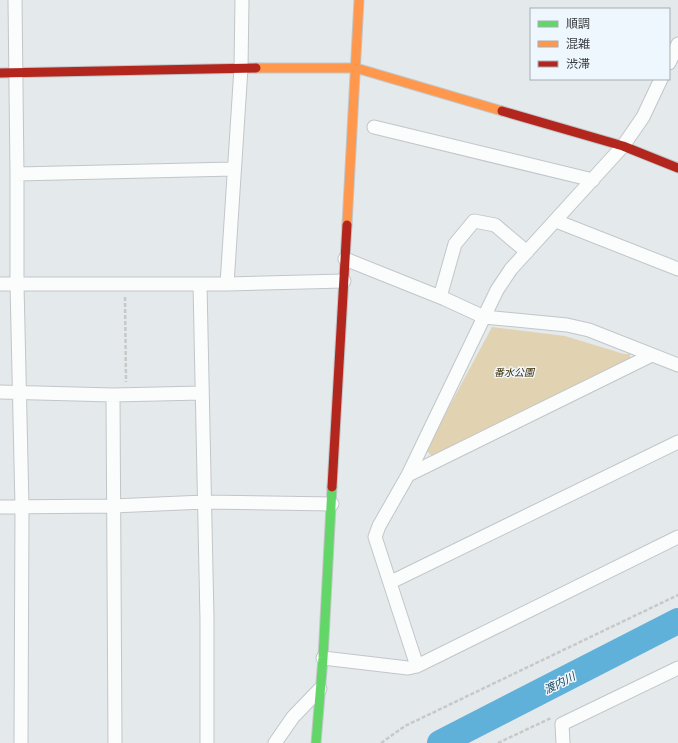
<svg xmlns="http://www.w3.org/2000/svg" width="678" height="743" viewBox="0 0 678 743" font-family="Georgia,'Noto Sans JP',serif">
<rect width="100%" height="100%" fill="#e4e9ec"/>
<path fill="#e1d3b1" d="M492,327l73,9 59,18h6v6l-198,96 -6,-6z"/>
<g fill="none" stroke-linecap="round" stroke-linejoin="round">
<path stroke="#60b1d9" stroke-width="26" d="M440,743l238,-122"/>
<defs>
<path id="street" d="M15,0l2,174v110l5,223 -1,236
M669,63l9,-19
M374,127l219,53
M17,174l217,-5
M556,221l122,48
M345,259l100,40 39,18 83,8 22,5 89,35
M0,284h227l117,-3
M200,284l7,336v123
M227,284l14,-216 1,-68
M440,297l15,-53 19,-23 21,4 32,27
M0,392l113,3 89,-2
M113,395l2,348
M408,475l244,-120
M0,507l113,-1 91,-4 128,2
M391,582l287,-140
M323,658l85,10 9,-2 261,-129
M417,666l-42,-129 4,-11 29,-51 89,-185 14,-21 112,-123 20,-29 18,-38
M275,743l18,-26 27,-28
M563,743l-1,-19 116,-56"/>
<path id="fast" d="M316,743l7,-85 9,-171"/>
<path id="slow" d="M256,68h100l146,43
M347,225l12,-225"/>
<path id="jam" d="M0,73l256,-5
M502,111l121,35 55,22
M332,487l15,-262"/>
</defs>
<use href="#street" stroke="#c2c6c8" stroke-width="15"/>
<use href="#fast" stroke="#c2c6c8" stroke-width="11"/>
<use href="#slow" stroke="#c2c6c8" stroke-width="11"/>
<use href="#jam" stroke="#c2c6c8" stroke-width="11"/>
<path stroke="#c7c9c9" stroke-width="2.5" stroke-dasharray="4 2" stroke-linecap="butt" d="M125,297l1,85
M381,743l24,-17 273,-131
M498,743l53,-25"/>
<use href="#street" stroke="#fbfcfc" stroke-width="13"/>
<use href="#fast" stroke="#63d668" stroke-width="9"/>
<use href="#slow" stroke="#ff974d" stroke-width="9"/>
<use href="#jam" stroke="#b3261e" stroke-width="9"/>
</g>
<g text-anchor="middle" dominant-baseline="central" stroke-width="3" stroke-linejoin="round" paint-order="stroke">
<g font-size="10" font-style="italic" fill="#3c2a00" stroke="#eef7fd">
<text x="514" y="371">番水公園</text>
</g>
<g font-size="11" font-style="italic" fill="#123f57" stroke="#eef7fd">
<text transform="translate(559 682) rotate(-27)">渡内川</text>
</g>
</g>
<rect x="530" y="8" width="140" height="72" fill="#eef7fd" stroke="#a6adb1"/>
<rect x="538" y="21" width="20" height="6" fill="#63d668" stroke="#a6adb1"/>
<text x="566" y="28" font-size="12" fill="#3a3d40">順調</text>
<rect x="538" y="41" width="20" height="6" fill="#ff974d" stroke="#a6adb1"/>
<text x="566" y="48" font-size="12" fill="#3a3d40">混雑</text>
<rect x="538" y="61" width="20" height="6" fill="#b3261e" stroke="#a6adb1"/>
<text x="566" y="68" font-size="12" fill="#3a3d40">渋滞</text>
</svg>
